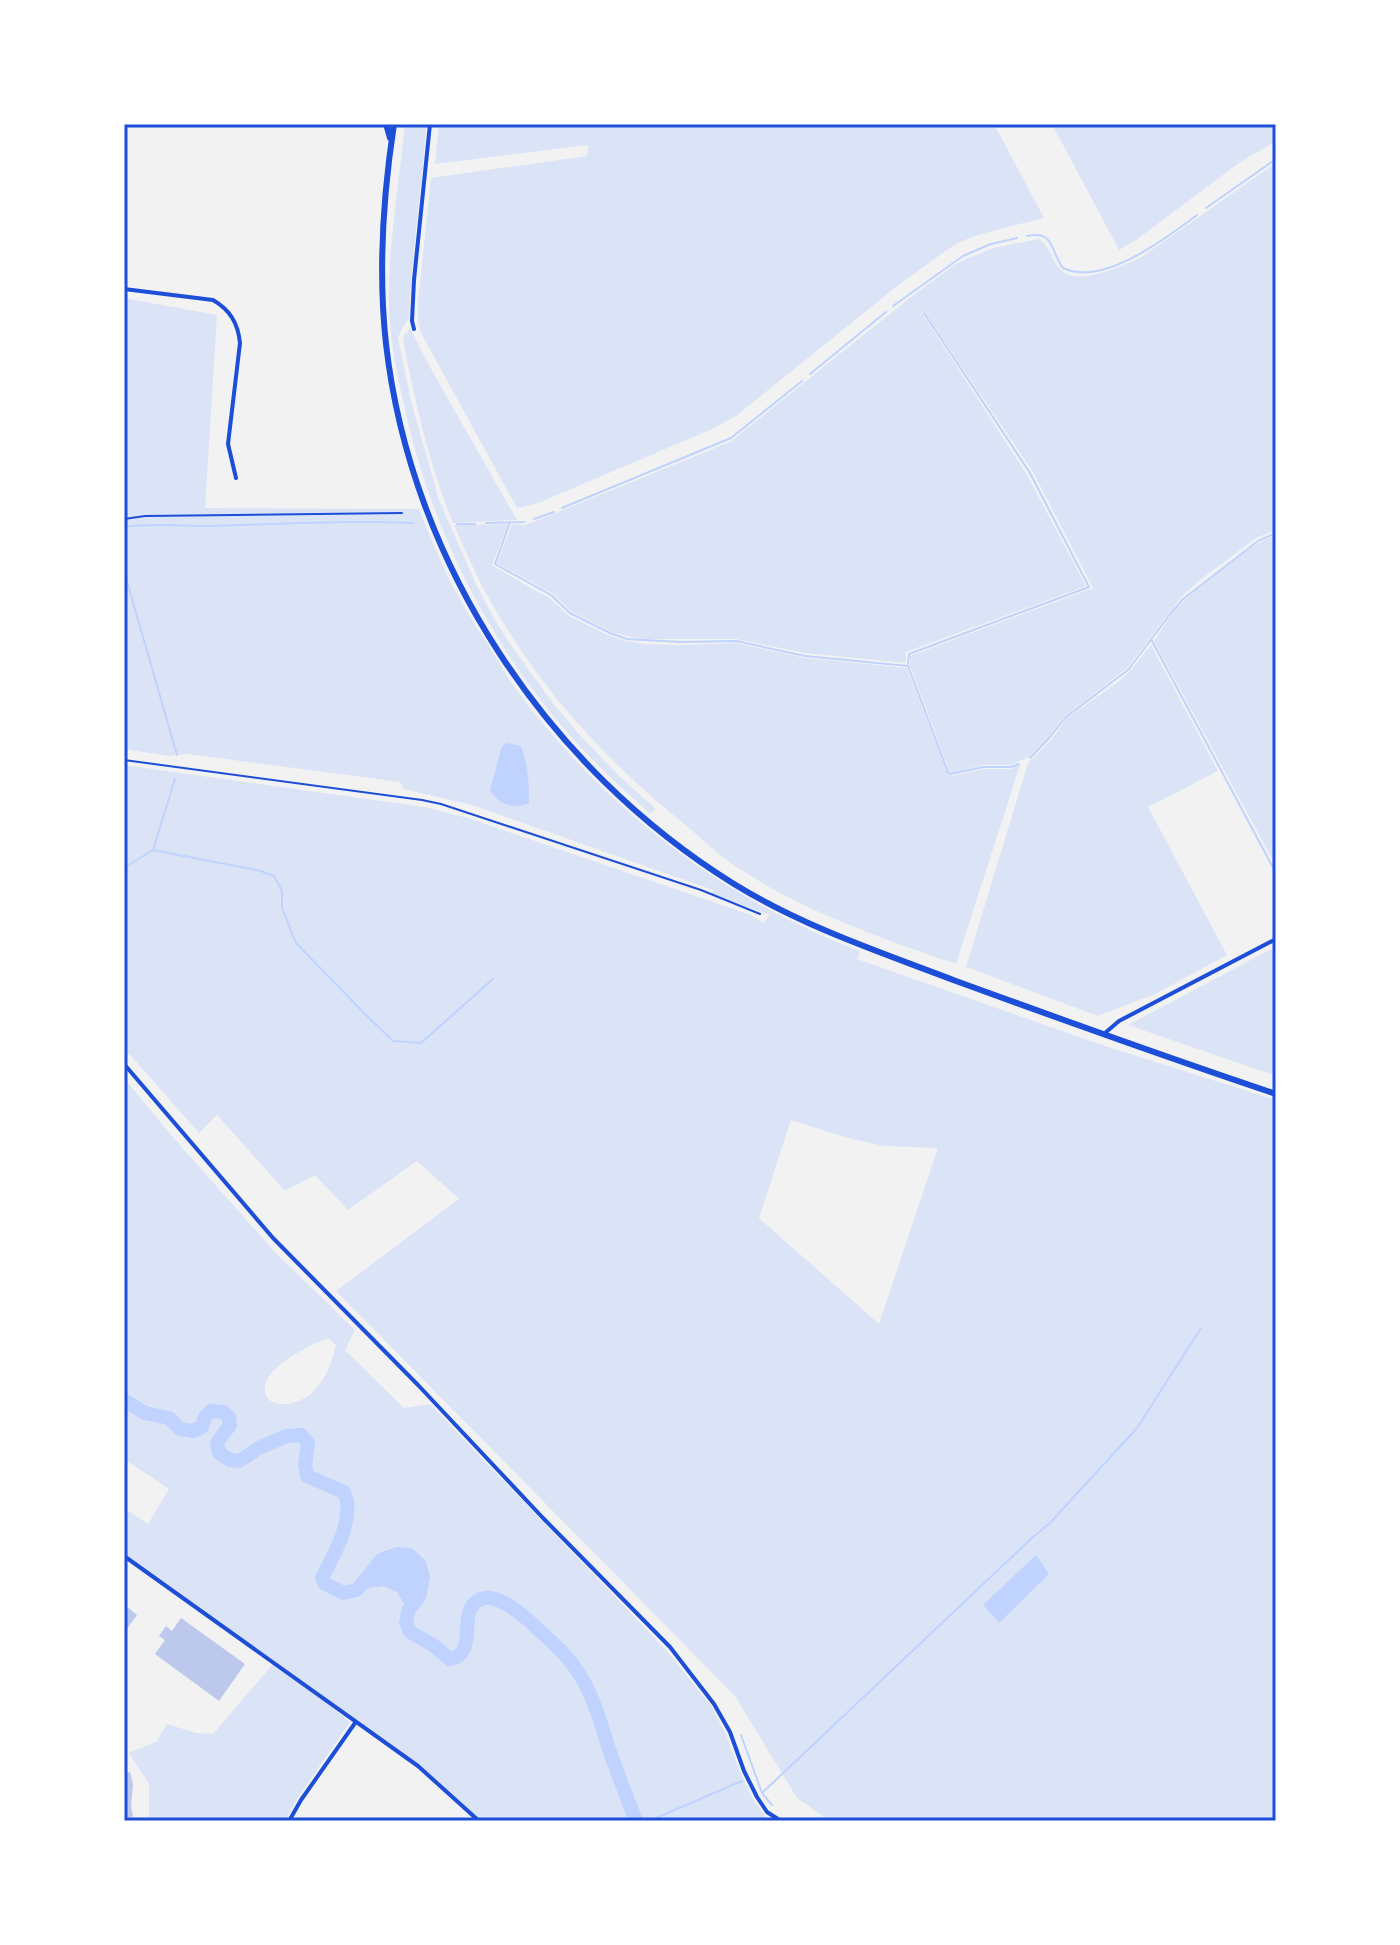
<svg xmlns="http://www.w3.org/2000/svg" width="1400" height="1945" viewBox="0 0 1400 1945" font-family="'Work Sans',sans-serif">
<rect width="100%" height="100%" fill="#f2f2f2"/>
<path fill="#dbe4f7" fill-rule="evenodd" d="M405,124h22l-16,157 -2,38 -7,9 -4,10 13,63 28,99 36,82 21,40 19,29 38,52 26,31 40,42 37,33 -6,5c-27,-25 -54,-49 -78,-76 -80,-90 -138,-203 -165,-320 -9,-39 -18,-78 -18,-119 0,-58 10,-117 16,-175z
M439,124h555l50,94 -63,16 -19,7 -14,8 -52,38 -160,129 -26,14 -174,74 -19,4 -96,-175 -3,-11v-20l13,-124 156,-22 1,-11 -153,19z
M1052,124h224v17l-37,22 -103,77 -17,10z
M1276,163v367l-20,8 -56,42 -18,16 -54,71 -64,50 -15,19 -20,21 -19,8h-28l-30,8 -3,-3 -39,-104v-10l183,-68 -60,-116 -109,-161 -2,2 105,162 59,111 -180,66v11l-101,-10 -69,-14h-91l-18,-3 -15,-4 -41,-21 -18,-17 -56,-31 15,-39 12,1 12,-4 194,-79 181,-145 43,-32 12,-6 27,-11 46,-9c12,8 12,22 22,31 16,17 61,-4 79,-12z
M124,298l93,17 -12,193 214,1c13,32 26,64 43,94 9,16 19,31 29,46 7,12 14,25 22,36 87,120 208,214 347,266l-3,8 245,86 174,55v721h-797l-61,-55 -103,-72 35,28 -53,77 -12,22h-136v-37l-20,-31 27,-11 11,-18 29,9 17,1 60,-70 -149,-108v-48l24,16 21,-35 -45,-30v-381l54,65 95,107 82,80 -10,20 59,58 26,-4 235,245 47,58 14,28 14,37 13,27 15,21 56,-3 -27,-19 -62,-102 -399,-405 123,-92 -42,-38 -69,49 -33,-35 -30,16 -68,-76 -18,18 -75,-85v-283l301,42 43,11 283,97 12,8 7,-8 -58,-21 1,-4 -241,-85 -68,-16 -4,-7 -212,-28 -19,2 -45,-7zM791,1120l57,18 36,8 54,2 -59,176 -120,-106zM328,1338l8,7c-6,27 -21,59 -53,59 -6,0 -12,-1 -16,-7 -14,-26 44,-52 61,-59z
M410,328l20,39 87,153 -64,3c-24,-59 -38,-121 -50,-183l1,-5z
M508,524l-16,41 42,25 16,8 19,18 39,19 18,6 18,3 37,1 55,-2 69,15 102,10 40,104 5,4 31,-7h27l10,-4 -64,199c-72,-25 -145,-50 -210,-91 -21,-12 -39,-30 -57,-45 -87,-70 -154,-144 -207,-242 -10,-20 -19,-41 -28,-61z
M1276,535v331l-122,-225c6,-8 11,-18 17,-26 18,-23 78,-71 105,-80z
M1151,645l67,126 -70,36 79,148 -72,39 -57,22 -132,-49 62,-204 24,-24 14,-20 52,-37 13,-12z
M1276,947v129l-148,-51 132,-70z"/>
<path fill="#bfd3fe" d="M508,743l13,3c7,19 8,36 8,57 -15,7 -31,1 -39,-13l12,-44z
M397,1554c37,2 27,36 11,57l-11,-19 -14,-6 -26,4 24,-30z
M1036,1555l13,19 -50,49 -16,-18z"/>
<g fill="none" stroke-linecap="round" stroke-linejoin="round">
<path stroke="#bfd3fe" stroke-width="2" d="M1206,208l70,-49
M1027,236c28,-6 23,15 36,32 40,19 103,-30 134,-53
M893,306l70,-50 28,-12 26,-6
M810,374l76,-62
M562,508l169,-70 71,-57
M534,519l20,-7
M510,522l-15,42 56,31 19,18 40,20 17,6 54,3 55,-1 69,15 103,10 40,106 3,2 32,-7h28l8,-3
M486,523l38,-1
M457,524h18
M124,527c28,-4 58,-1 86,-1 68,-2 135,-6 203,-3
M124,571l53,184
M1152,641l124,232
M908,664l1,-10 180,-67 -59,-114 -106,-160
M1030,758l20,-21 15,-19 64,-49 42,-56 12,-14 75,-58 18,-8
M153,850l108,21 13,5 8,15v17l14,35 70,72 27,26 28,2 72,-64
M124,868l29,-18 22,-71
M741,1735l21,58 10,12
M762,1793l271,-256 17,-14 87,-95 64,-100
M649,1821l93,-40"/>
<path stroke="#bfd3fe" stroke-width="14" d="M124,1400l21,13 24,5 11,11 13,2 9,-4 3,-10 6,-6 12,1 6,5 1,8 -13,18 2,10 11,7 9,1 20,-13 27,-12 15,-1 7,8 -3,22 2,11 37,16c12,26 -10,62 -22,86l2,5 19,10 14,-3 24,-30 16,-6 12,1 10,9 4,13 -4,20 -11,14 -2,12 4,9 23,13 17,14c32,-5 2,-55 35,-61 13,-3 32,13 42,21 18,17 38,33 51,53 16,24 23,53 32,80 8,23 17,46 26,69"/>
</g>
<path fill="#bdc9ec" d="M124,1604l13,11 -13,18z
M181,1618l64,46 -26,37 -64,-47 10,-14 -6,-4 7,-10 6,5z
M130,1772l3,12 -2,22 2,10 -9,5v-48z"/>
<g fill="none" stroke-linecap="round" stroke-linejoin="round">
<path stroke="#1d4ed8" stroke-width="2" d="M124,519l21,-3 257,-3
M124,760l298,40 19,4 260,86 59,24"/>
<path stroke="#1d4ed8" stroke-width="4" d="M124,289l89,11c17,10 25,23 27,43l-12,101 8,34
M414,329l-2,-8 2,-41 16,-156
M1105,1033l14,-12 157,-82
M124,1064l149,174 145,147 125,133 127,129 44,57 16,28 14,39 13,26 10,15 14,9
M124,1556l294,210 61,55
M289,1821l12,-21 54,-77"/>
<path stroke="#1d4ed8" stroke-width="6" d="M386,124l4,14
M394,124c-11,72 -16,147 -8,220 25,220 161,424 348,540 70,43 146,68 222,97 107,39 213,77 320,113"/>
</g>
<rect width="1400" height="1945" fill="none" stroke="#ffffff" stroke-width="252"/>
<rect x="126" y="126" width="1148" height="1693" fill="none" stroke="#1d4ed8" stroke-width="3"/>
</svg>
